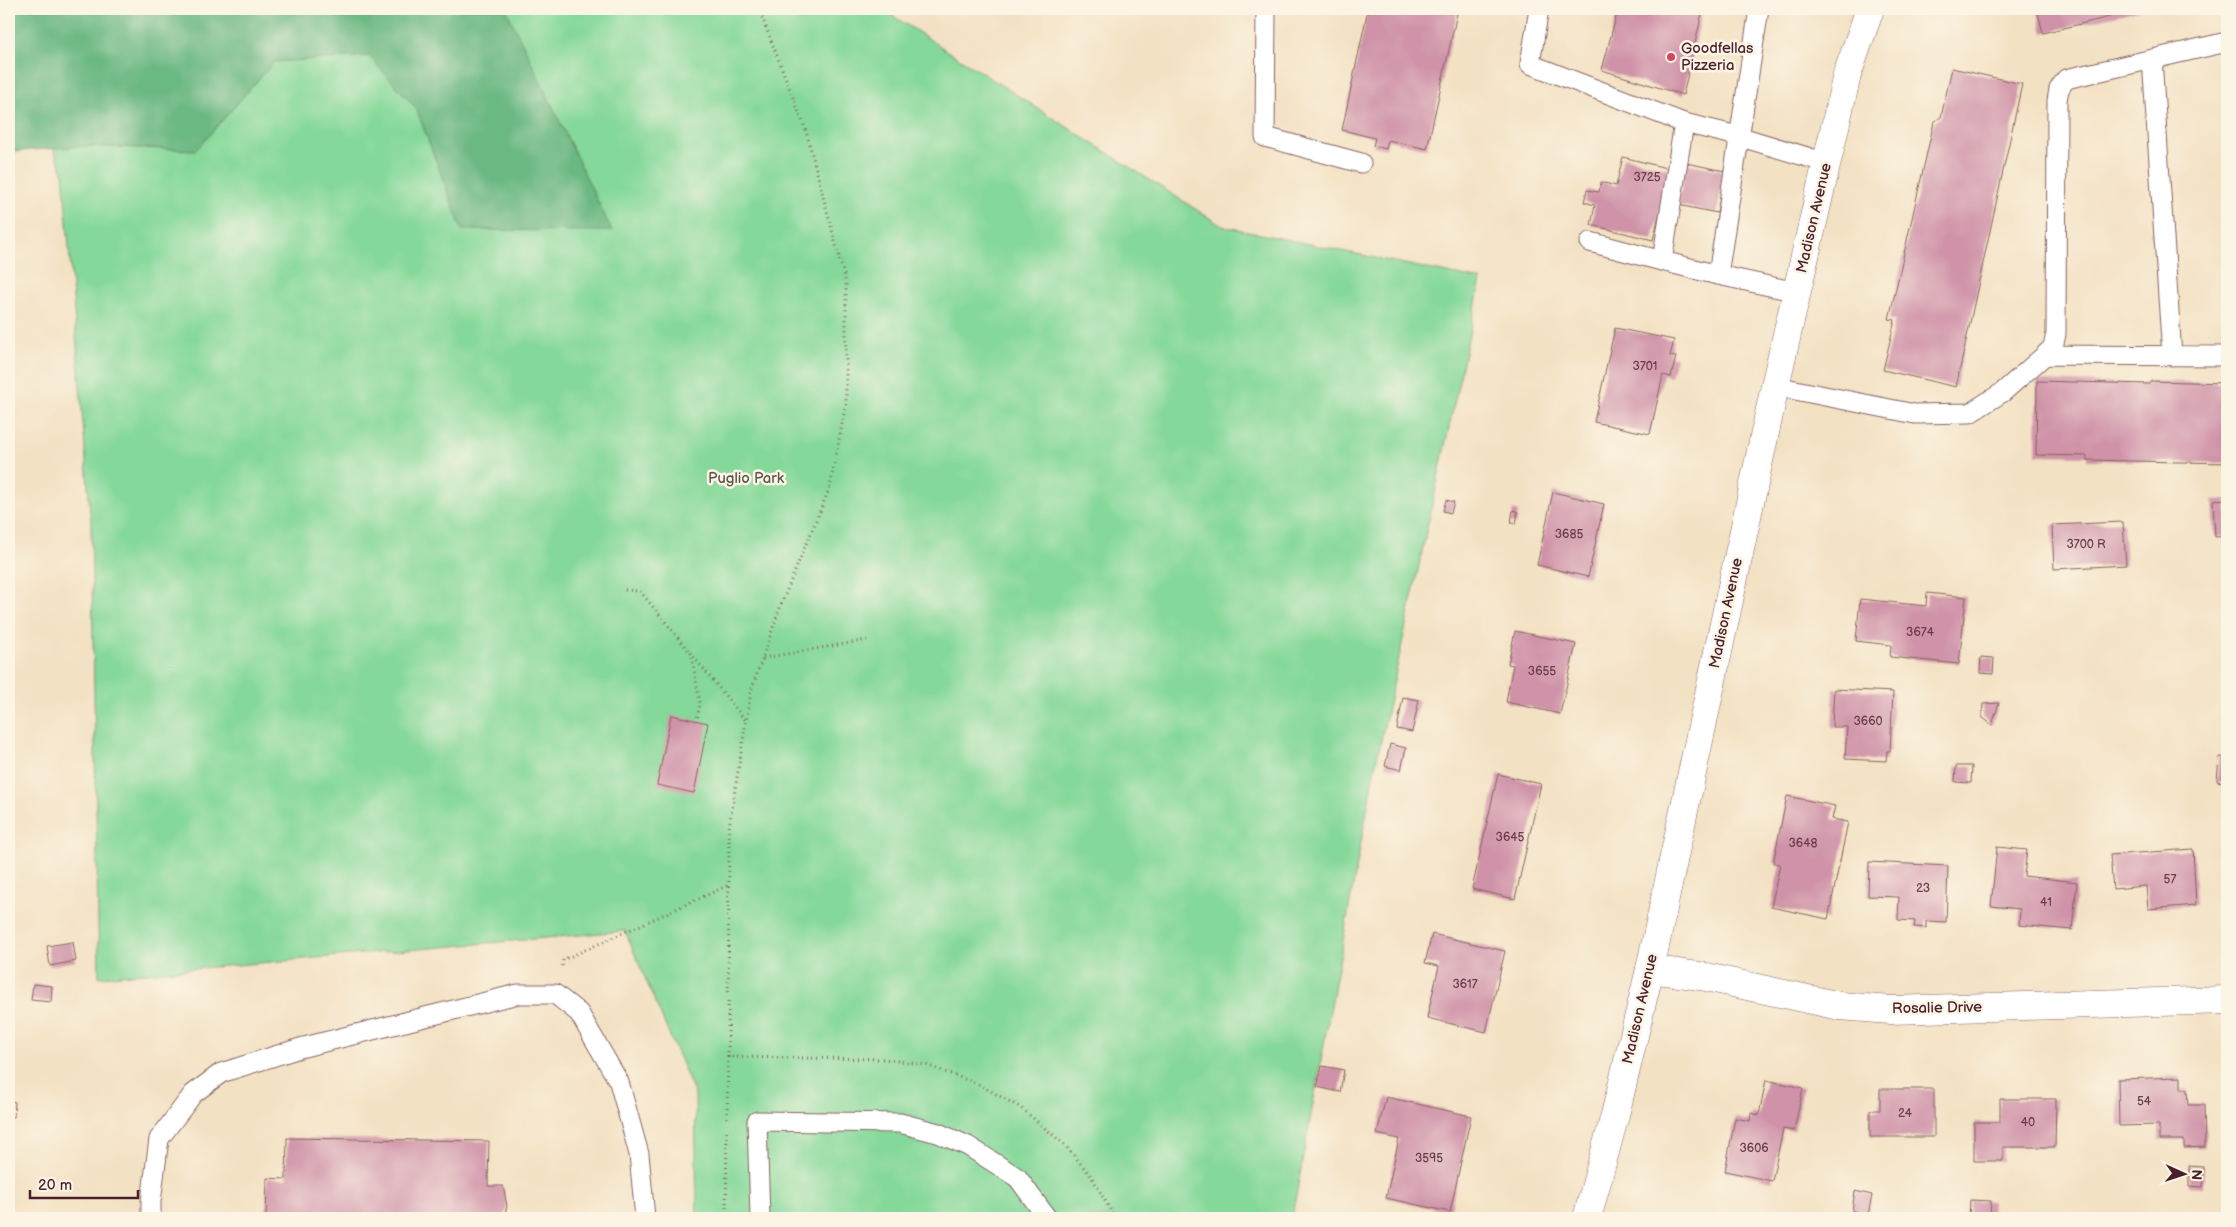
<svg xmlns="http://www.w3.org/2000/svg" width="2236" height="1227" viewBox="0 0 2236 1227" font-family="'Balsamiq Sans',sans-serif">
<rect width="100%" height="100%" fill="#fcf5e5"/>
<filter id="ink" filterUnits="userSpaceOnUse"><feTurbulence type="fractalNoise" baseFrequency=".02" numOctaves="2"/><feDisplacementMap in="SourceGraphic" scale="10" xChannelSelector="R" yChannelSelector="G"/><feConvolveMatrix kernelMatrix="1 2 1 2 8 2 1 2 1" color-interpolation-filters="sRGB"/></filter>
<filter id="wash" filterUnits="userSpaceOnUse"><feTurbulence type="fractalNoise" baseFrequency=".0096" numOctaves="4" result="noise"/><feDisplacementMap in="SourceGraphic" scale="20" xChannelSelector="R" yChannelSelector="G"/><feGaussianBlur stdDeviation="1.12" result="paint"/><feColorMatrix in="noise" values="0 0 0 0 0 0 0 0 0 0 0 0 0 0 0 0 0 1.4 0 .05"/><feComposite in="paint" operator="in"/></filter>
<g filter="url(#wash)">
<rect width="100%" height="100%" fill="#f3e1c3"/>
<path fill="#84d89a" stroke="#677c62" d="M9,9h873l340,217 259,54 -108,497 -81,441h-595l-2,-123 -70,-164 -526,46 -8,-453 -28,-352 -44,-104z"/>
<path fill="#6bb882" stroke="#5a6c56" d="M9,9h497l106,222 -150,-1 -46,-122 -47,-52 -95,6 -78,88 -112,-4 -75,6z"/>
<g id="blocks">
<path fill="#cf92a8" d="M1368,9h90l-31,140 -39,-9 -2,9 -13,-3 2,-8 -33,-8z
M1618,9h85l-20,86 -81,-25z
M2037,9h106l-100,24z
M1952,68l70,16 -66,303 -73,-17 12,-50 -6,-1 45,-197 7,-5z
M1623,157l47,12 -17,71 -62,-15 4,-20 -11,-3 3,-12 12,2 2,-10 15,4z
M1686,163l39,8 -8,42 -39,-8z
M1615,328l59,12 -4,16 6,1 -5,20 -8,-2 -13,59 -56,-12z
M2037,381l112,3 2,-3 76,2v80l-140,-3v-4l-51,-1z
M9,386h4l-1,13h-3z
M1553,492l51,12 -16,73 -51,-12z
M2227,499v37l-12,1 -2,-37z
M1446,500l8,2 -3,11 -8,-2z
M1513,510l5,2 -2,12 -5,-1z
M2123,522l3,43 -72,4 -2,-44z
M1927,593l39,4 -7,67 -69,-7 1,-12 -35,-4 4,-42 66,7z
M1515,631l61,13 -16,70 -54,-12 7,-37 -5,-1z
M1981,657l13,1 -1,16 -13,-1z
M1834,689l59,3 -3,59h-3l-1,10 -41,-2 2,-32h-15z
M1403,697l16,3 -7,32 -15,-3z
M1999,703l-7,22 -10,-8 1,-13z
M671,715l37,8 -14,70 -37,-8z
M1390,744l16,4 -5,22 -16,-4z
M2219,757h8v26l-10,-2z
M1956,766h16l-1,17 -16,-1z
M1498,774l43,10 -26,115 -43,-10z
M1787,796l48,10 -3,13 16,3 -20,97 -57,-12 9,-43 -7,-1z
M1997,847l30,3 -3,26 53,6 -5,48 -53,-5 1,-16 -29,-3z
M2193,849l3,56 -48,4 -2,-23 -33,3 -3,-34z
M1869,862l79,4 -2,56 -20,-1v7l-12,-1 1,-6 -17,-1 1,-23 -31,-1z
M1432,934l73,17 -19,81 -59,-14 12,-52 -14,-3z
M73,942l3,19 -26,5 -3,-20z
M33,984l19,2 -1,16 -20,-2z
M1322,1066l22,4 -4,22 -23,-5z
M2181,1077v12h6l1,16h16l1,42 -21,1v-8h-25v-15l-40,1 -1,-47z
M1766,1080l37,8 -9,43 -11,-2 -11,52 -47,-10 10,-53 15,3 1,-8 8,2z
M1880,1089h54v48h-64v-27h10z
M1386,1097l85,19 -21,96 -64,-14 13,-59 -22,-5z
M2000,1099h56l-1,48h-52v14h-29v-39h26z
M9,1101l6,1 -1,15 -5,-1z
M287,1138l202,3 -1,45h15l4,20 -3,12h-238l1,-40 19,1z
M2189,1166l15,1 -1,20 -14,-1z
M1855,1191l17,4 -4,20 5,1v2h-17l1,-6 -5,-1z
M1970,1200l21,1 -1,17h-21z"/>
</g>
</g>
<g filter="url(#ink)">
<use href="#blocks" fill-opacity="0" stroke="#856360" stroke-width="1"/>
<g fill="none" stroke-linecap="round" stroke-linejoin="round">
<defs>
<path id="lane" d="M1266,9l-1,128 96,26
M1539,9l-9,55 154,59 54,13 89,27
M1759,9l-41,266 79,17
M2152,59l20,297
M1684,123l-22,138 56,14
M1590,242l72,19
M2045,355l182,1
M1775,386l140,28 55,-1 33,-21 42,-37 8,-8 3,-13 1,-233 2,-12 7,-10 161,-37
M151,1218v-16l8,-63 34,-45 28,-21 79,-25 218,-54h37l24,19 40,69 20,72 6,64
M760,1218l-3,-97 143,2 38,10 30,13 50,32 29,40"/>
<path id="street" d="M1650,969l56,8 134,29 51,4 336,-10"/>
<path id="secondary" d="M1587,1218l28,-103 35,-146 125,-583 72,-311 23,-66"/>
</defs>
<use href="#lane" stroke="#856360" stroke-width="21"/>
<use href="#street" stroke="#856360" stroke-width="29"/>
<use href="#secondary" stroke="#856360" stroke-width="29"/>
<path stroke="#856360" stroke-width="3" stroke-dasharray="1 4" stroke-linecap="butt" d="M625,590l15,1 106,130
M692,657l8,46 -3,17
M763,658l104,-18
M562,966l1,-6 166,-75
M728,1057l1,-230 22,-136 31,-89 48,-115 16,-83v-121l-40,-152 -47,-122
M727,1118l1,-61 156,2 42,6 52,19 43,24 44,37 26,31 24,42
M726,1218l1,-87"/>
<use href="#lane" stroke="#fff" stroke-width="19"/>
<use href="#street" stroke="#fff" stroke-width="28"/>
<use href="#secondary" stroke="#fff" stroke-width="28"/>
</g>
</g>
<circle fill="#d1495b" stroke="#fcf5e5" stroke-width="2" cx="1671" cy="57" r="5"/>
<g text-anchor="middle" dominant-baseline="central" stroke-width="5" stroke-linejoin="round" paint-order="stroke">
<g font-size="12" fill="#6b3c4a">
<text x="1647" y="177">3725</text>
<text x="1645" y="366">3701</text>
<text x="1569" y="534">3685</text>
<text x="2086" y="544">3700 R</text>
<text x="1920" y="632">3674</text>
<text x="1542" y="671">3655</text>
<text x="1868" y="721">3660</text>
<text x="1510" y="837">3645</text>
<text x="1803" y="843">3648</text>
<text x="2170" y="879">57</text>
<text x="1923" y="888">23</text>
<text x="2046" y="902">41</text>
<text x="1465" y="984">3617</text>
<text x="2144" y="1101">54</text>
<text x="1905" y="1113">24</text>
<text x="2028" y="1122">40</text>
<text x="1754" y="1148">3606</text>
<text x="1429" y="1158">3595</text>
</g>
<g font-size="15" fill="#4a1f2b" stroke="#fcf5e5" text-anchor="start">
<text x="1681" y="48">Goodfellas<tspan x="1681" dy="17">Pizzeria</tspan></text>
</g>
<g font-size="15" fill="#4a1f2b" stroke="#fcf5e5">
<text transform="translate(1814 218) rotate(-77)">Madison Avenue</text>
<text transform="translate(1726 613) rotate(-78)">Madison Avenue</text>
<text transform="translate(1937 1008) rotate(-1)">Rosalie Drive</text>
<text transform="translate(1640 1009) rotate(-77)">Madison Avenue</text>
</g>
<g font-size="15" fill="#5b564c" stroke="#fcf5e5">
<text x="746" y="478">Puglio Park</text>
</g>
</g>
<rect width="2236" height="1227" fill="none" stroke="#fcf5e5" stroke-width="30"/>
<g transform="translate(2184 1174) rotate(93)" stroke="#fcf5e5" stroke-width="4" paint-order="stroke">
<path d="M0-4L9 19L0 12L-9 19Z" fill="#4a1f2b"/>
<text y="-8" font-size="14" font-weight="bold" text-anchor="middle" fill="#4a1f2b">N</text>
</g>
<path d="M30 1190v8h108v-8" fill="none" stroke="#4a1f2b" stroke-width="2.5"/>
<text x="38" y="1190" font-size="15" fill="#4a1f2b" stroke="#fcf5e5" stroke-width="4" paint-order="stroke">20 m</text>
</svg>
